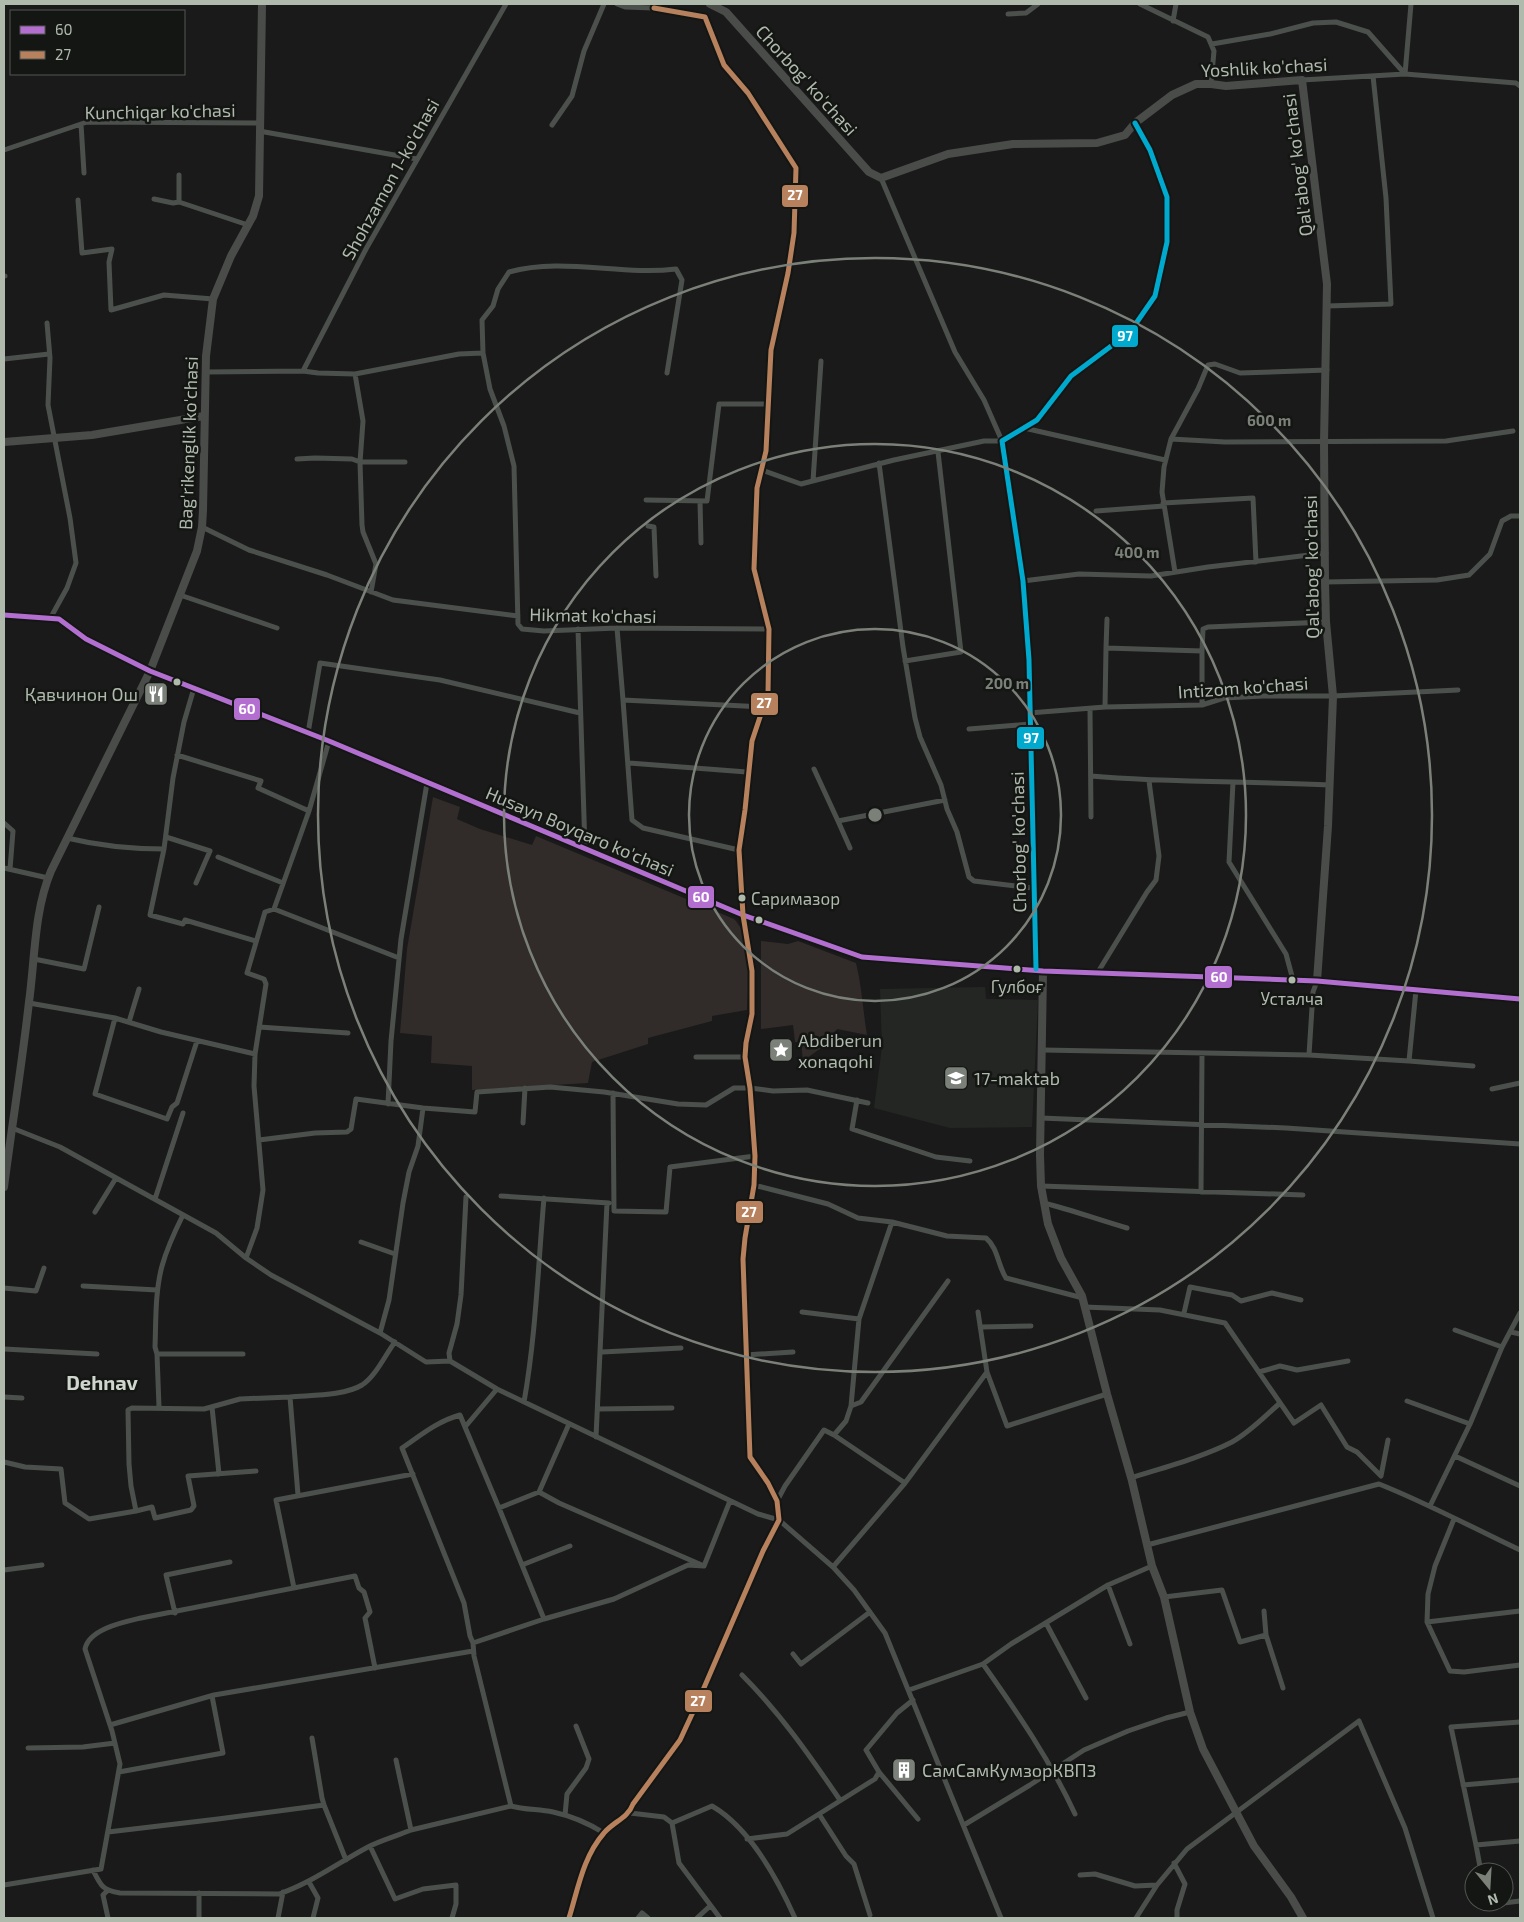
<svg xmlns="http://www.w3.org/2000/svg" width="1524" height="1922" viewBox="0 0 1524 1922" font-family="'Exo 2',sans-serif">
<rect width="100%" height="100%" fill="#1a1a1a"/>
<path fill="#242624" d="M985,987l1,12 52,1 -6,127 -82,1 -76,-20 8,-61 -2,-58z"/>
<path fill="#312b29" d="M433,797l27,10 -3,12 23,10 52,16 4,-9 198,83c20,20 14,65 13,91l-35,6v5l-64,17v6l-56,18 -4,21 -116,7v-24l-41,-3 1,-27 -32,-3 7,-84z
M761,941l27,3 10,-3 58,22c6,24 7,48 11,72l-30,-6 -9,14 -25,18 -2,-19h-6l-2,-17 -32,4z"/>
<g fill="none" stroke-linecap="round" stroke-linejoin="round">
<path stroke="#4c504c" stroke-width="5" d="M617,4l8,3 29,1 1,-4
M1140,4l68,33 6,14 -3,33
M1008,14l18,-1 12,-9
M1173,21l3,-17
M1212,44l58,-10 43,-11 23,-1 32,10 37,42 6,-70
M1302,80l103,-6 111,9 4,3
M81,124l3,49
M552,125l20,-29 12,-45 20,-47
M259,131l158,28
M4,150l83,-28 173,1
M179,175v27l69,23
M154,199l19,4 6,-1
M78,200l4,53 30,-4 -3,13 2,48 53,-15 49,4
M4,276h1
M1327,306l64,-2 -5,-106 -13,-122
M47,323l3,35 -2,47 22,113 6,45 -9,25 -16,29
M4,359l45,-5
M303,371l63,-122 140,-245
M206,372l97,-1 15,2 37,1 104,-20 24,-1
M667,373l15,-93 -6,-11c-55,7 -113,-12 -167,3l-11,17 -5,17 -11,14 1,33 7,36 14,37 10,40 4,158 4,5 22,2 73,-3 152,1
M355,374l8,47 -3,41 2,63 1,7 13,32 -5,28
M1024,428l141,32
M1171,439l54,3 221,-1 67,-10
M297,459l18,-1 37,1 8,3h45
M879,463l24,184 12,71 5,19 21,48 6,24 10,23 12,45 5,4 59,7
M762,470l39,14 93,-24 90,-19h18l-18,-41 -29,-48 -74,-174
M813,481l8,-120
M646,500l61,1 12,-97h50
M700,501l1,42
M1163,503l90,-5 3,64
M1096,511l68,-5
M648,526l6,1 2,49
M202,527l47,23 78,25 66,25 125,16
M1175,572l-13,-80 2,-25 7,-28 27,-50 10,-24 7,-1 25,9 87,-3
M1023,581l56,-7 72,2 57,-9 118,-14
M1325,582l112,-2 32,-5 21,-21 12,-33 9,-5h9
M180,595l97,33
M4,615l55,4 27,20 64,32
M617,628l6,72 141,7
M578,629l7,220
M1106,648l1,-29
M1202,651l1,-22 5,-2 118,-5
M905,661l56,-9 -23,-200
M194,688l-10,34 -11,56 -9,71 -14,66 33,9 2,-4 71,21
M623,700l9,120 11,8 96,22
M1105,707l1,-59 96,3v54
M1090,709l1,108
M1029,713l76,-6 97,-2 22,-7 39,-2h70l125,-6
M969,729l61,-5
M308,733l12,-70 120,17 140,33
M177,755l84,26 -3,7 51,23
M629,763l118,9
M814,769l24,52 107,-21
M1091,776c79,7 159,5 239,9
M1233,782l-4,80 57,92 7,26
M838,821l12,27
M4,823l9,8 -3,38
M166,837l44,14 -14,32
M67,838c33,8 64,11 97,11
M218,857l65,26
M4,868l44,10
M274,909l35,-98 20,-70
M34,959l50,10 15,-62
M1036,969l-7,-309 -6,-79 -21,-140 35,-21 34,-44 59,-44 25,-36 12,-54v-45l-17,-47 -15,-27
M1098,972l49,-80 9,-12 3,-24 -10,-75
M1416,990l-7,71 64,5
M29,1003l86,15 46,14 94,22
M115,1018l-20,76 72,25 5,-12 5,-4 20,-62
M129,1022l10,-33
M259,1027l89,6
M1043,1050l266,5 100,6
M1309,1055l4,-63 4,-11
M696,1057h49
M1492,1089l28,-6
M613,1093l1,118 52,1 4,-45 85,-11
M857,1100l-5,29 84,28 34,4
M388,1104l3,-63 10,-102 26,-156
M1041,1118l245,10 234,16
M523,1123l2,-35
M12,1128l48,19 156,86 30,25 25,17 109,58 46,29 24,-1 47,28 261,125 21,6 54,47 21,23 31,43 116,285
M259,1140l56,-7 32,-1 4,-3 5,-30 67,9 52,4 2,-20 73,-5 54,5 74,12 28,1 28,-17h16l23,3 34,-1 61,13
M754,1185l74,19 30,14 34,4 55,14 39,2c12,10 12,28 20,40l77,20
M1041,1186l262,9
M1201,1192l1,-139
M501,1196l108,7
M155,1199l28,-86
M1044,1203c28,7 55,17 83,25
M95,1212l21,-34
M361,1242l34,12
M246,1258l11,-30 6,-38 -9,-104 1,-32 11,-70 -2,-5 -17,-6 18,-61 9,-3 125,49
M83,1286l74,4
M4,1288l32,3 8,-23
M1084,1307l76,3 65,13 69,100 27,-18 26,42 10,5 24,24 7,-36
M802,1312l57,7
M978,1312l9,60
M1184,1313l6,-26 42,8 9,6 31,-8 29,7
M981,1327l50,-1
M1455,1330l47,17
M1511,1332l9,2
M380,1333l9,-33 14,-97 6,-31 9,-26 5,-38
M4,1349l93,5
M602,1352l79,-4
M157,1354l-2,-7c1,-27 0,-55 7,-81 5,-18 13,-35 21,-51
M745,1355l48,-3
M450,1361l-1,-8 8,-29 4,-29 5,-98
M1259,1372l21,-6 17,4 51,-9
M4,1397l18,1
M290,1397c20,-2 54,-1 72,-12 14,-9 23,-30 33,-43
M1407,1401l63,23
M524,1402c12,-68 14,-136 20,-204
M851,1406l10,-4 87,-121
M159,1407l-2,-53h86
M212,1407l7,67
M598,1409l74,-1
M465,1427l34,81 40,-16 20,11 145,63 26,-65
M596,1437l11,-234
M1455,1456l65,30
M4,1462l21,5 36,2 4,34 24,16 47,-8
M256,1471l-68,5 6,30 -3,4 -36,8 -3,-11 -16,4 -5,-25 -2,-22 -1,-54 4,-2 72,1 36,-10 50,-2 8,98
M1131,1478c31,-10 72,-21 101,-36 18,-10 33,-26 48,-39
M905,1483l82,-111 20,54 100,-32
M539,1492l30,-68
M777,1501l8,-15 39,-56 10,5 12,-14 5,-15 8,-87 33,-97
M1430,1506l40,-82 32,-77 18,-34
M499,1508l23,57 48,-19
M1147,1545l232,-61c48,19 94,44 141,66
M522,1565l22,54
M833,1567l72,-84 -71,-48
M4,1570l38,-5
M1108,1585l22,59
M294,1588l-18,-88 137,-26
M1164,1597l58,-7 18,52 26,-7 -2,-24
M1520,1611l-93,11 23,49 14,1 56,-7
M175,1613l-9,-38 64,-13
M1427,1622l1,-28 7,-28 19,-47
M1046,1623l40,75
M1266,1635l17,53
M473,1643l-3,-7 -6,-33 -62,-155c19,-13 36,-27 58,-33l5,12 32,-38
M793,1654l8,10 69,-52
M983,1664c34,48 67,96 92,150
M742,1675c38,38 68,81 98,125
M909,1690l74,-26 28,-20 97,-59 44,-19
M913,1700l-16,13 -31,37 13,22 39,47
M110,1725l104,-30 259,-44
M312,1738l10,60 2,7
M28,1748l55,-1 32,-4
M119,1772l104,-19 -11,-57
M1463,1785l57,-5
M511,1806l-37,-150 -1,-13 71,-24 70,-20 74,-34 16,1
M630,1813l34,4 8,6 7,40 41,55
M565,1815l2,-21 19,-26 3,-9 -13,-33
M672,1823l40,-17c38,22 66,74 83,112
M964,1825l66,-40 54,-35 44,-19 38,-13 24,-6
M411,1830l100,-24c14,4 28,3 42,6 19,4 35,11 51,21
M108,1832l110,-13 106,-14 22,55
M747,1839l40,-5 32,-20
M1476,1845l-25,-118 69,-5
M370,1846l25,53 28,-10 33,-4v19l-4,14
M1174,1863l11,21 -8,26v8
M93,1870c8,16 9,20 27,23l159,1c32,-11 59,-31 89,-47 13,-7 29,-11 43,-17l-15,-70
M1481,1872l-5,-27 44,-4
M1080,1875l15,-1 40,12 22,-1
M309,1882l9,16 -5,20
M4,1885l97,-16 19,-105 -8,-33 -27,-82c4,-20 39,-27 56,-31l214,-42 4,12 5,4 6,20 -5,6 10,50
M107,1891l-4,4 5,23
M1486,1902l1,3 33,-4
M870,1915l-16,-51 -8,-8 -27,-42 56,-35 4,-7
M199,1918v-25
M278,1918l5,-26
M569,1918c9,-29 14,-61 35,-85 9,-11 24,-15 29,-29l47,-64 20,-43 63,-146 16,-31 -2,-19 -9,-18 -18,-26 -7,-198 2,-21 9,-53 1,-29 -5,-68 -5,-31 1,-14 6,-29v-43l-9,-56 -4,-65 6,-40 7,-69 16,-48 1,-64 -15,-60 3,-81 9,-37 5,-101 17,-77 6,-40 2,-65 -48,-75 -24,-28 -19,-48 -51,-9
M638,1918l4,-5 6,5
M697,1918l13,-12
M1136,1918l21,-33 30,-36 172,-128 46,107 28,90"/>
<path stroke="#4a4c4a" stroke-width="8" d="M710,4l16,8 143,160 12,6 67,-24 65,-10 84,-1 28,-8 10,-12 37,-28 24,-11h15l15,2 76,-6 25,204 -3,158 1,140 1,40 7,74 -5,130 -11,155
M4,442l88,-7 112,-19
M150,671l179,70 414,174 119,42 181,14 274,10 203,18
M1043,971l-3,184 1,31 7,38 13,34 21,38 25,98 25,87 20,85 12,31 26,115 13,37 51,97 37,51 12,21
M4,1187c8,-62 18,-123 25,-185 6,-43 5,-91 22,-131l99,-200 47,-120 5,-24 1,-17 3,-154 7,-57 18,-43 22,-40 6,-20 3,-192"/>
<defs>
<path id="bus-1" d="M4,615l55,4 27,20 64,32 179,70 414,174 119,42 181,14 274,10 203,18"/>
<path id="bus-2" d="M569,1918c9,-29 14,-61 35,-85 9,-11 24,-15 29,-29l47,-64 20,-43 63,-146 16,-31 -2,-19 -9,-18 -18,-26 -7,-198 2,-21 9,-53 1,-29 -5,-68 -5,-31 1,-14 6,-29v-43l-9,-56 -4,-65 6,-40 7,-69 16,-48 1,-64 -15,-60 3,-81 9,-37 5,-101 17,-77 6,-40 2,-65 -48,-75 -24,-28 -19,-48 -51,-9"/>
<path id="bus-3" d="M1036,969l-7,-309 -6,-79 -21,-140 35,-21 34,-44 59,-44 25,-36 12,-54v-45l-17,-47 -15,-27"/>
</defs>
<use href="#bus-1" stroke="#141614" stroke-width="9"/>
<use href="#bus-2" stroke="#141614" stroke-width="9"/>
<use href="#bus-3" stroke="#141614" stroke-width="9"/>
<use href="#bus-1" stroke="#b36fd0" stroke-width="5"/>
<use href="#bus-2" stroke="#b6815c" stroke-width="5"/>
<use href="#bus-3" stroke="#00a9ce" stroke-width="5"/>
</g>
<g fill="none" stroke="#7b8179" stroke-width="2.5">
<circle cx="875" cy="815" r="186"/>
<circle cx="875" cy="815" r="371"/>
<circle cx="875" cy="815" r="557"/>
</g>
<defs>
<symbol id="restaurant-square" viewBox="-11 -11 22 22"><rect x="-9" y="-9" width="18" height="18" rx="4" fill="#7b8179" stroke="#141614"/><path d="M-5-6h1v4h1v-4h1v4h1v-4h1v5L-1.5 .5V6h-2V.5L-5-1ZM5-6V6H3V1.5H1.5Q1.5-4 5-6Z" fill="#fff"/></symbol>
<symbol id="sight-square" viewBox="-11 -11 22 22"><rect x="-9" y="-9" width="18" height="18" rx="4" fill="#7b8179" stroke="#141614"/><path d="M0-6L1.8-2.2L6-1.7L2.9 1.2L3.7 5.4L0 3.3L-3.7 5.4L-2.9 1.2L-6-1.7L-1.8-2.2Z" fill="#fff"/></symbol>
<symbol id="school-square" viewBox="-11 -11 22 22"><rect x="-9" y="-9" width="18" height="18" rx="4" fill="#7b8179" stroke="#141614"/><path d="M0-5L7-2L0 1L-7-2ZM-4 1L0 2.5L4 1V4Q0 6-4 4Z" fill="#fff"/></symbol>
<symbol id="building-square" viewBox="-11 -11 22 22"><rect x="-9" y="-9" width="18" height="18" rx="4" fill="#7b8179" stroke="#141614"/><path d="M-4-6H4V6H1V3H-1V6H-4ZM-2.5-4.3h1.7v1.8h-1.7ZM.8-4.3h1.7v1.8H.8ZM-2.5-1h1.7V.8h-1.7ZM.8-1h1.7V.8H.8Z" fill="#fff"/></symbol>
</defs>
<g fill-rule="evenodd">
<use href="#restaurant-square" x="142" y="680" width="28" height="28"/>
<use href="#sight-square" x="767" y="1036" width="28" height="28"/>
<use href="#school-square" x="942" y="1064" width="28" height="28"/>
<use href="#building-square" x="890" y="1756" width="28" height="28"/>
</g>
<g fill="#afb9ac" stroke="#141614" stroke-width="2">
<circle cx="177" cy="682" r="4.5"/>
<circle cx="742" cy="898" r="4.5"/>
<circle cx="759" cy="920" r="4.5"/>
<circle cx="1017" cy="969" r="4.5"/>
<circle cx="1292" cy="980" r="4.5"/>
</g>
<g text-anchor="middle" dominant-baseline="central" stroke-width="5" stroke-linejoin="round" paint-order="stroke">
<g font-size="17" fill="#afb9ac" stroke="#141614">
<text x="751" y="898" text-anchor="start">Саримазор</text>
<text x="1017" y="986">Гулбоғ</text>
<text x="1292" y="998">Усталча</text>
</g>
<g font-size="18" fill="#afb9ac" stroke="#141614">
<text transform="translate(1264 67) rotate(-3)">Yoshlik ko'chasi</text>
<text transform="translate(807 80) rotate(48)">Chorbog' ko'chasi</text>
<text transform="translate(160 111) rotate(-1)">Kunchiqar ko'chasi</text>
<text transform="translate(1297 165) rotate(-97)">Qal'abog' ko'chasi</text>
<text transform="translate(390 179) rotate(-61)">Shohzamon 1-ko'chasi</text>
<text transform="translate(188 443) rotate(-88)">Bag'rikenglik ko'chasi</text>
<text transform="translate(1311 567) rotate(-91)">Qal'abog' ko'chasi</text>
<text transform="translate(593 615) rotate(1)">Hikmat ko'chasi</text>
<text transform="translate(1243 687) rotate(-4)">Intizom ko'chasi</text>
<text transform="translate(580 831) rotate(23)">Husayn Boyqaro ko'chasi</text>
<text transform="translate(1018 842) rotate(-91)">Сhorbog' ko'chasi</text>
</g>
<g font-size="18" fill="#afb9ac" stroke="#141614" text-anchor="start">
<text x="138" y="694" text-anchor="end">Қавчинон Ош</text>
<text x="798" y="1040">Abdiberun<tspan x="798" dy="21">xonaqohi</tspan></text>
<text x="974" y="1078">17-maktab</text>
<text x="922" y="1770">СамСамКумзорКВП3</text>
</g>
<g font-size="20" font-weight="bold" fill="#ced6cd" stroke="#141614">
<text x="102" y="1382">Dehnav</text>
</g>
</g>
<circle cx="875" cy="815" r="8" fill="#7b8179" stroke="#141614" stroke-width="2.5"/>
<g font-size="15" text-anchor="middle" font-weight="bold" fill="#7b8179" stroke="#141614" stroke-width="5" stroke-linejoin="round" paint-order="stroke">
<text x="1269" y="426">600 m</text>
<text x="1137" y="558">400 m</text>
<text x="1007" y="689">200 m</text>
</g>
<g stroke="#141614" stroke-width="2">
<rect x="781" y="184" width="28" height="24" rx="5" fill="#b6815c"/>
<rect x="1111" y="324" width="28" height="24" rx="5" fill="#00a9ce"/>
<rect x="750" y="692" width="29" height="24" rx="5" fill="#b6815c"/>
<rect x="233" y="697" width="28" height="24" rx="5" fill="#b36fd0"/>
<rect x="1016" y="726" width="29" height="24" rx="5" fill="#00a9ce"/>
<rect x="687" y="885" width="28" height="24" rx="5" fill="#b36fd0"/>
<rect x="1204" y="965" width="29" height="24" rx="5" fill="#b36fd0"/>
<rect x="735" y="1200" width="29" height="24" rx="5" fill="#b6815c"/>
<rect x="684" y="1689" width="29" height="24" rx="5" fill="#b6815c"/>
</g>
<g font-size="14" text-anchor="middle" font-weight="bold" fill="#fff">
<text x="795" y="200">27</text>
<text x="1125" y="341">97</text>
<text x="764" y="708">27</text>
<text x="247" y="714">60</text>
<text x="1031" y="743">97</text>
<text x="701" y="902">60</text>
<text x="1219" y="982">60</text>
<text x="749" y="1217">27</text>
<text x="698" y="1706">27</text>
</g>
<rect width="1524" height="1922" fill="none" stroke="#afb9ac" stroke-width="10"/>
<rect x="10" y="10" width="175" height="65" fill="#141614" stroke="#525751"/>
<rect x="20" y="26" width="25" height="8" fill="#b36fd0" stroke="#525751"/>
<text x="55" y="35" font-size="15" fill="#afb9ac">60</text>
<rect x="20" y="51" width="25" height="8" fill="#b6815c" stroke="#525751"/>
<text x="55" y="60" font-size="15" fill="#afb9ac">27</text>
<g transform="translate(1489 1887) rotate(162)"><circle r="24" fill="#141614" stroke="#525751"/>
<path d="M0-4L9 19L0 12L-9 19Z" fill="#7b8179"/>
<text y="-8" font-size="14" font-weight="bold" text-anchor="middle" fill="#afb9ac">N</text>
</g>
</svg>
